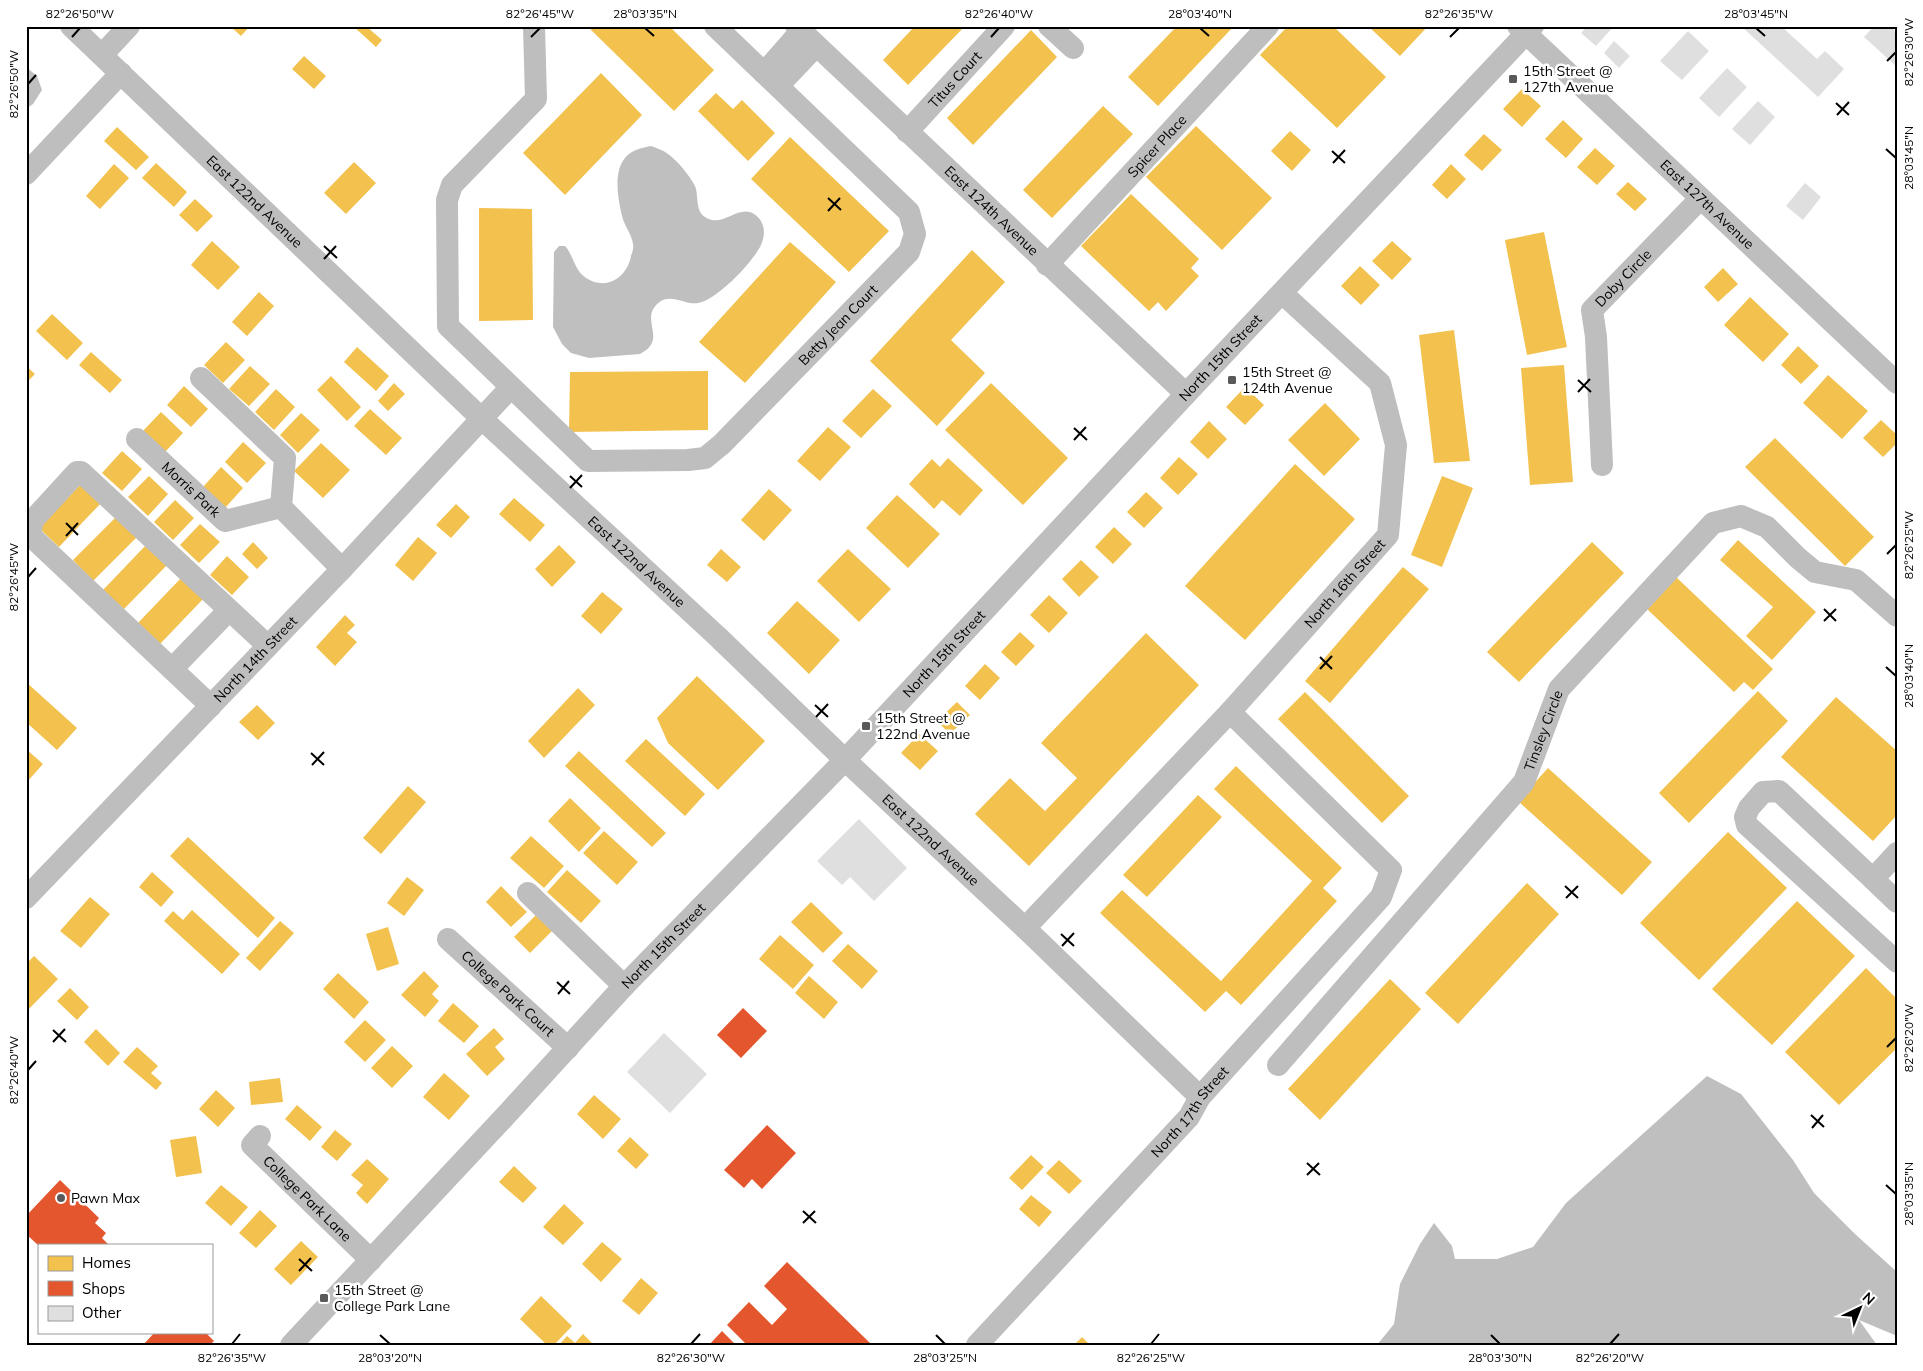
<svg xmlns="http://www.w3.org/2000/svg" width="1923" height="1371" viewBox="0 0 1923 1371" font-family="Mulish,sans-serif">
<rect width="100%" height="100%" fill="#fff"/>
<path fill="#bfbfbf" d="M26,67l11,9 5,14 -9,14 -7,5z
M651,146c5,2 12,4 17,8 10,7 21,21 27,32 4,10 0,25 10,31 17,12 33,-13 49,-3 11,7 12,20 7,31 -8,17 -44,55 -63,58 -12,2 -26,-9 -37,-2 -25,17 9,38 -21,53l-51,4 -18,-5 -9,-9 -9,-17 1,-75 5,-6h6c9,10 9,24 21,32 20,13 41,0 45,-22 1,-3 3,-8 2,-12 -1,-9 -9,-19 -11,-28 -5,-22 -11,-56 14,-66 4,-2 10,-3 15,-4z
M1707,1076l34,18 52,66 21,33 41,41 42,38v64l-38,-16 18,25h-500l17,-21 6,-40 20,-40 14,-21 18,23 3,13h42l36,-12 33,-44z"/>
<path fill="#f2c14e" d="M230,26h20l-9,10z
M353,26h13l16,14 -6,7z
M587,26h82l45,44 -40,41z
M915,26h50l-57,59 -25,-25z
M1177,26h57l-76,80 -30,-29z
M1288,26h45l53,51 -49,51 -77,-73z
M1368,26h60l-28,30z
M1031,30l26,27 -84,88 -26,-27z
M304,56l22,20 -12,13 -22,-20z
M601,73l41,42 -77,80 -42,-42z
M1522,89l19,17 -19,21 -19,-18z
M716,93l17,16 9,-9 33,33 -27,28 -50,-50z
M1103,106l30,28 -81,84 -29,-28z
M1563,120l20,19 -17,19 -21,-19z
M1196,126l76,72 -50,52 -76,-73z
M117,127l32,30 -13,13 -32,-29z
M1290,131l21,19 -19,21 -21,-20z
M1484,134l18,16 -20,21 -18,-16z
M790,137l99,94 -40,41 -98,-93z
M1595,148l20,18 -18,19 -20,-18z
M354,162l22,21 -30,31 -22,-21z
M156,163l31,29 -13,15 -32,-29z
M114,164l15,14 -29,31 -14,-13z
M1451,164l15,15 -19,20 -15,-14z
M1628,182l19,17 -12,12 -19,-17z
M1131,194l68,65 -8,9 8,8 -33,35 -8,-9 -9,9 -68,-65z
M195,199l18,17 -16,16 -18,-17z
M479,208l53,1 1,111 -54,1z
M1544,232l23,115 -40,8 -22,-115z
M212,241l28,26 -22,23 -27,-25z
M1392,241l20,18 -20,21 -20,-19z
M790,242l46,40 -91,101 -46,-41z
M972,250l33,32 -54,58 34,33 -48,53 -67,-65z
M1360,266l20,19 -19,20 -20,-19z
M1723,268l15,16 -20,18 -14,-15z
M259,292l15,14 -27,30 -15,-14z
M1750,297l39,37 -26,28 -39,-37z
M52,314l31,29 -16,17 -31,-29z
M1454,330l16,131 -36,2 -15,-128z
M226,342l19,18 -22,23 -19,-18z
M1798,346l21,20 -18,18 -20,-19z
M357,347l32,29 -13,15 -32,-29z
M91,352l31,28 -12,13 -31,-28z
M1564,365l9,117 -43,3 -9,-117z
M26,366l9,8 -9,9z
M250,366l20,18 -21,22 -20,-17z
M708,371v59l-139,2 1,-60z
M1828,375l40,36 -26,28 -39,-36z
M331,376l30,31 -14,14 -30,-31z
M394,383l11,11 -17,17 -10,-10z
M991,383l77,75 -45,47 -78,-75z
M184,386l24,23 -17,18 -24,-22z
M1245,387l19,18 -19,20 -19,-18z
M276,389l19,18 -21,23 -19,-18z
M873,389l19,17 -31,32 -19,-17z
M1325,403l35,36 -36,37 -36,-36z
M370,409l32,29 -16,17 -32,-29z
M161,412l22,21 -18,19 -22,-21z
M301,413l19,17 -22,23 -18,-18z
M1881,420l16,15v8l-14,14 -20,-19z
M1209,421l18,18 -19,20 -18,-17z
M828,427l23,20 -31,34 -23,-20z
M1775,438l99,99 -29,29 -100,-99z
M243,442l23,21 -19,20 -22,-21z
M321,443l29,27 -27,28 -29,-27z
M122,451l20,18 -20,22 -20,-18z
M1179,457l19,17 -20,21 -18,-17z
M948,458l35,32 -23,26 -18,-16 -8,9 -25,-25 23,-25 8,8z
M1295,464l60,55 -110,121 -60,-54z
M221,467l22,21 -18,20 -22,-21z
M149,476l19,18 -20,22 -20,-19z
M1442,476l31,12 -31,79 -31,-12z
M84,481l20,19 -45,47 -20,-19z
M769,489l23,21 -28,31 -23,-21z
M1146,492l17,16 -19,20 -17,-16z
M897,495l43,39 -32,34 -42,-40z
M514,498l31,27 -15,17 -31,-28z
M175,500l19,18 -21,22 -19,-18z
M456,504l14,13 -19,21 -15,-13z
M118,515l21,20 -46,46 -20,-21z
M200,524l20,18 -21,21 -19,-18z
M1114,527l18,17 -19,20 -18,-17z
M418,537l19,16 -24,28 -18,-16z
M1738,540l78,72 -44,48 -26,-24 27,-29 -53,-47z
M253,542l15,16 -11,11 -15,-15z
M1592,542l32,31 -105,109 -32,-30z
M147,544l21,20 -44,45 -21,-19z
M559,545l17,17 -24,25 -17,-18z
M721,549l20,18 -14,15 -20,-17z
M848,549l43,40 -32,33 -42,-41z
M227,556l22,21 -17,18 -22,-20z
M1081,560l18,17 -20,20 -17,-18z
M1403,567l26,22 -99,114 -25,-22z
M182,577l22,21 -44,46 -23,-20z
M1676,577l97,92 -20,21 -9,-8 -10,10 -88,-84z
M602,592l21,17 -22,25 -20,-18z
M1049,595l19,18 -19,20 -19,-18z
M797,601l43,39 -31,34 -42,-41z
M345,615l10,10 -8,8 10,9 -22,24 -19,-19z
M1020,632l15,14 -19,20 -15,-14z
M1146,633l53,52 -170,181 -54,-52 35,-36 35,33 32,-33 -36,-35z
M985,664l15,14 -20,22 -15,-14z
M697,676l68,65 -47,49 -50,-47 -11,-25z
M26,682l51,46 -20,22 -31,-28z
M578,688l17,17 -51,53 -16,-17z
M1758,691l30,30 -99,102 -30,-30z
M1305,692l104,104 -27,27 -104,-104z
M1836,697l61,54v64l-24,26 -92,-84z
M957,702l13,13 -20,19 -13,-13z
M257,705l18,18 -17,17 -19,-18z
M919,734l19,17 -18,19 -19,-17z
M646,739l59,55 -20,22 -60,-55z
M26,749l17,15 -17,19z
M579,751l87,82 -14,14 -87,-81z
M1236,766l106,102 -19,20 14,13 -96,104 -15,-14 -21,21 -105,-99 22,-23 99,91 91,-100 -98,-92z
M1548,768l104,94 -30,33 -104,-94z
M408,786l18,16 -45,52 -18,-16z
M1198,795l24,22 -75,80 -24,-22z
M570,798l31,30 -22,24 -31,-31z
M604,831l34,31 -21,23 -34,-32z
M1728,832l59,56 -88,92 -59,-57z
M531,836l33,30 -20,22 -34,-30z
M188,837l87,81 -17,20 -88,-82z
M567,870l34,31 -20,22 -34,-31z
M152,872l22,20 -13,15 -22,-20z
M407,877l17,13 -20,26 -17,-13z
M1527,883l32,31 -101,110 -33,-31z
M501,886l26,26 -16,15 -25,-25z
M90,897l20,17 -29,34 -21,-17z
M1797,901l58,55 -83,89 -60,-56z
M811,902l32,31 -20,20 -32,-31z
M192,910l48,44 -18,20 -58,-53 9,-10 10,9z
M537,914l16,16 -23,23 -16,-16z
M280,921l14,12 -34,38 -14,-13z
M388,927l11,37 -22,7 -11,-37z
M780,935l34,30 -21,24 -34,-30z
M848,944l30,27 -16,18 -30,-28z
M34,956l24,23 -30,31 -2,-2v-44z
M1866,968l31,31v49l-58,57 -54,-53z
M424,971l15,15 -7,8 7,7 -14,16 -24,-22z
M338,973l31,29 -15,17 -31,-30z
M809,976l29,26 -14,17 -29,-26z
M1390,979l31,30 -101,111 -32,-31z
M70,988l19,19 -12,13 -20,-19z
M453,1003l26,23 -15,17 -26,-22z
M365,1020l21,20 -21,22 -21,-20z
M494,1028l10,11 -9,8 10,12 -18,17 -21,-22z
M96,1029l24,24 -12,13 -24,-24z
M392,1046l21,20 -21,22 -21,-20z
M137,1047l21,19 -7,7 11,10 -6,7 -33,-28z
M444,1073l26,23 -21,24 -26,-23z
M280,1078l3,24 -32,3 -2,-23z
M216,1090l19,18 -17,19 -19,-18z
M594,1095l27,24 -18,20 -26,-25z
M297,1105l25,22 -12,14 -25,-22z
M335,1130l17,14 -15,17 -16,-14z
M196,1136l6,37 -26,4 -6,-37z
M630,1137l19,18 -13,14 -19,-18z
M1031,1155l13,12 -22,23 -13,-12z
M367,1159l22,20 -22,25 -11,-11 7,-8 -12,-10z
M1059,1160l23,21 -13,13 -23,-21z
M514,1166l23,22 -14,15 -24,-21z
M221,1185l27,22 -17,19 -26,-23z
M1031,1195l21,17 -13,15 -20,-18z
M564,1204l20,19 -21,22 -20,-18z
M260,1210l17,16 -21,22 -17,-15z
M301,1241l17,16 -27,28 -17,-16z
M602,1242l20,17 -21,23 -19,-18z
M641,1278l17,15 -19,22 -17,-14z
M541,1296l31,30 -18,19h-7l-27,-26z
M583,1334l11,11h-35l8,-9 8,7z
M1082,1337l8,8h-16z"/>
<path fill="#e4572e" d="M743,1008l24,23 -26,27 -24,-23z
M767,1125l29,28 -34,36 -10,-10 -8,9 -20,-18z
M60,1180l39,38 -4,5 11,10 -4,5 7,7h-71l-12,-11v-18z
M787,1262l83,81 -1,2h-122l-20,-20 22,-23 23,23 15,-16 -23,-23z
M722,1331l14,14h-27z
M155,1332h50l9,9 -4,4h-67z"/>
<path fill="#dfdfdf" d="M1587,26h27l-18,20 -15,-13z
M1741,26h40l36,33 8,-8 19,18 -26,28z
M1874,26h16l7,7v34l-33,-30z
M1688,31l21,20 -27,29 -22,-19z
M1614,41l16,15 -11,12 -15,-15z
M1727,68l20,19 -28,30 -20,-19z
M1758,101l17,16 -25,28 -18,-16z
M1805,183l16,14 -18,23 -17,-14z
M859,819l48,49 -33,33 -24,-24 -8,8 -25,-24z
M664,1033l43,41 -37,39 -43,-41z"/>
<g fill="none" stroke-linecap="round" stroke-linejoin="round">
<g stroke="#bebebe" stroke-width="22">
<path id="s1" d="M71,26l410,392 237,219 127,123 180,168 175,169"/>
<path id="s2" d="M534,26l2,73 -84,86 -5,15 1,126 140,135 100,-1 17,-2 17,-14 187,-192 6,-18 -6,-22 -194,-186"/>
<path id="s3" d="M796,26l390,368"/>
<path d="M1049,26l24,22"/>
<path id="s4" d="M1518,26l379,357"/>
<path d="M102,55l27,-29"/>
<path d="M764,73l37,-42"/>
<path d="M778,86l38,-40"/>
<path id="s5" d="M907,132l97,-106"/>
<path d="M26,174l95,-101"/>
<path id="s6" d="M1047,265l221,-239"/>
<path d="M201,378l84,80 -4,49 61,62"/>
<path id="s7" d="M137,439l88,82 56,-14"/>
<path id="s8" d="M1602,465l-6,-128 -4,-27 108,-111"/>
<path d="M172,669l57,-59"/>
<path d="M211,706l-179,-169 -1,-7 2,-10 44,-48h4l187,174"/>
<path d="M1897,853l-24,26 -94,-88 -16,1 -14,16 -4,9 2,8 150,137"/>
<path d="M1873,879l24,23"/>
<path d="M528,893l96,93"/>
<path id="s9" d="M26,898l316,-329 169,-182"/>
<path id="s10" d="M1025,928l205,-216 158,-177 8,-90 -16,-62 -98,-90"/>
<path id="s11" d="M448,939l120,109"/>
<path id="s12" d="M1278,1065l246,-283 35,-93 154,-166 28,-7 26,11 31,31 17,14 41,8 41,36"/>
<path id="s13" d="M260,1136l-8,9 119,115"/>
<path id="s14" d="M291,1345l218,-233 115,-126 221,-226 341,-366 347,-368"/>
<path id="s15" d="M977,1345l212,-228 11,-20 181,-200 10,-27 -161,-158"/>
</g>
</g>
<path fill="none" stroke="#000" stroke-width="2" d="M645,28l9,8M1200,28l9,8M1756,28l9,8M72,37l8,-9M531,37l9,-9M991,37l8,-9M1450,37l9,-9M1887,61l9,-9M28,84l8,-9M1836,103l13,12M1837,115l12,-13M1886,149l10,9M1332,151l13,12M1333,163l12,-13M828,198l13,12M828,211l12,-13M324,246l13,12M324,259l12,-13M1578,380l13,12M1578,392l12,-13M1074,428l13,12M1074,440l12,-13M570,476l12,11M570,488l12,-13M66,523l12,12M66,536l12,-13M1887,554l9,-9M28,577l8,-9M1824,609l12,12M1824,621l12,-12M1320,657l12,12M1886,667l10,9M1320,669l12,-13M815,705l13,12M816,717l12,-13M311,753l13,12M312,765l12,-13M1565,886l13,12M1566,898l12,-12M1061,934l13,12M1062,946l12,-13M557,982l13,12M558,994l11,-13M53,1030l13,12M53,1042l12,-13M1887,1047l9,-9M28,1070l8,-9M1811,1115l13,12M1812,1128l11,-13M1307,1163l13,12M1307,1175l12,-12M1886,1185l10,9M803,1211l13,12M803,1223l12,-12M299,1259l13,12M299,1271l12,-13M380,1335l10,9M936,1335l9,9M1491,1335l9,9M232,1344l8,-10M691,1344l9,-10M1151,1344l8,-10M1610,1344l9,-10"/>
<g fill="#595959" stroke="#fff" stroke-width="2">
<rect x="1508" y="74" width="10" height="10" rx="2.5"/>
<rect x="1227" y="375" width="10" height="10" rx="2.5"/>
<rect x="861" y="721" width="10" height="10" rx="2.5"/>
<circle cx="61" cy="1198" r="5"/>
<rect x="319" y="1293" width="10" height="10" rx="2.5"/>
</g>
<g text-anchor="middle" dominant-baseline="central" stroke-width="5" stroke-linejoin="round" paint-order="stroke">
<g font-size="14" fill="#000" stroke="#fff" text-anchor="start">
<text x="1523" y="71">15th Street @<tspan x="1523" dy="16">127th Avenue</tspan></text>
<text x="1242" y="372">15th Street @<tspan x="1242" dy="16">124th Avenue</tspan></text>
<text x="876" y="718">15th Street @<tspan x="876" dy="16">122nd Avenue</tspan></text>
<text x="71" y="1198">Pawn Max</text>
<text x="334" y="1290">15th Street @<tspan x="334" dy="16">College Park Lane</tspan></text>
</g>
<g font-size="14" fill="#000" stroke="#fff">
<text stroke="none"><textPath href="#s5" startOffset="71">Titus Court</textPath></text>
<text stroke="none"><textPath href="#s6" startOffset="162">Spicer Place</textPath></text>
<text stroke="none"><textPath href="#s1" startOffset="254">East 122nd Avenue</textPath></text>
<text stroke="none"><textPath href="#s4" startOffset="260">East 127th Avenue</textPath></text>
<text stroke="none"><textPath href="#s3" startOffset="269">East 124th Avenue</textPath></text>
<text stroke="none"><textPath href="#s8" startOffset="200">Doby Circle</textPath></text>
<text stroke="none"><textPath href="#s2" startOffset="835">Betty Jean Court</textPath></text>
<text stroke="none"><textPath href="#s14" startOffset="1356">North 15th Street</textPath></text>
<text stroke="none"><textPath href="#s7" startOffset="74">Morris Park</textPath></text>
<text stroke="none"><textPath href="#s1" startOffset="779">East 122nd Avenue</textPath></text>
<text stroke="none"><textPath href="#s10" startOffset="470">North 16th Street</textPath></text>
<text stroke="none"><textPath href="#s14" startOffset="951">North 15th Street</textPath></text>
<text stroke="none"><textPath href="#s9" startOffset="331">North 14th Street</textPath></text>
<text stroke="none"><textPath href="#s12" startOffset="430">Tinsley Circle</textPath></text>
<text stroke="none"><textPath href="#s1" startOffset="1184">East 122nd Avenue</textPath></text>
<text stroke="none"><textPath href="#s14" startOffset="546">North 15th Street</textPath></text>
<text stroke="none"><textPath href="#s11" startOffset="81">College Park Court</textPath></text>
<text stroke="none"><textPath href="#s15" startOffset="316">North 17th Street</textPath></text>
<text stroke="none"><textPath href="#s13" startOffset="89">College Park Lane</textPath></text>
</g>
</g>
<rect width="1923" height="1371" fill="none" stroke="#ffffff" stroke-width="55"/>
<rect x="38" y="1244" width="175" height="90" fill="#ffffff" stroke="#999999"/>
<rect x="48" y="1256" width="25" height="15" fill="#f2c14e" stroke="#999999"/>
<text x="82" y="1268" font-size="15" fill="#000000">Homes</text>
<rect x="48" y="1281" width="25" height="15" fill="#e4572e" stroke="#999999"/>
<text x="82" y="1294" font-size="15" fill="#000000">Shops</text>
<rect x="48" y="1306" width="25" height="15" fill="#dfdfdf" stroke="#999999"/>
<text x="82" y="1318" font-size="15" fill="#000000">Other</text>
<g transform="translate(1860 1308) rotate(43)" stroke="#ffffff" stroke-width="4" paint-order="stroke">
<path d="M0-4L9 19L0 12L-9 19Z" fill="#000000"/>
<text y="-8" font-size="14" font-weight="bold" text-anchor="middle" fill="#000000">N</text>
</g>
<rect x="28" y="28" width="1868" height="1316" fill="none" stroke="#000" stroke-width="2"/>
<g font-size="12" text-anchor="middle" fill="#000">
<text x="80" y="18">82°26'50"W</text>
<text x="540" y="18">82°26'45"W</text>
<text x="645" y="18">28°03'35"N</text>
<text x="999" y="18">82°26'40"W</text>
<text x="1200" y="18">28°03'40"N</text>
<text x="1459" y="18">82°26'35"W</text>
<text x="1756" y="18">28°03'45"N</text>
<text transform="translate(1909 52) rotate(-90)" y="4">82°26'30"W</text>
<text transform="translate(14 84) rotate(-90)" y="4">82°26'50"W</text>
<text transform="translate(1909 158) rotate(-90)" y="4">28°03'45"N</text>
<text transform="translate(1909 545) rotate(-90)" y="4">82°26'25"W</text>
<text transform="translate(14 577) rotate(-90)" y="4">82°26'45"W</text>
<text transform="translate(1909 676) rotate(-90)" y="4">28°03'40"N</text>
<text transform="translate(1909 1038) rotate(-90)" y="4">82°26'20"W</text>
<text transform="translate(14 1070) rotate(-90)" y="4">82°26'40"W</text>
<text transform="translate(1909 1194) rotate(-90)" y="4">28°03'35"N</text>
<text x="232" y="1362">82°26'35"W</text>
<text x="390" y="1362">28°03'20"N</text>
<text x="691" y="1362">82°26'30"W</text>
<text x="945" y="1362">28°03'25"N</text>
<text x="1151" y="1362">82°26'25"W</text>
<text x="1500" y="1362">28°03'30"N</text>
<text x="1610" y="1362">82°26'20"W</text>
</g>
</svg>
